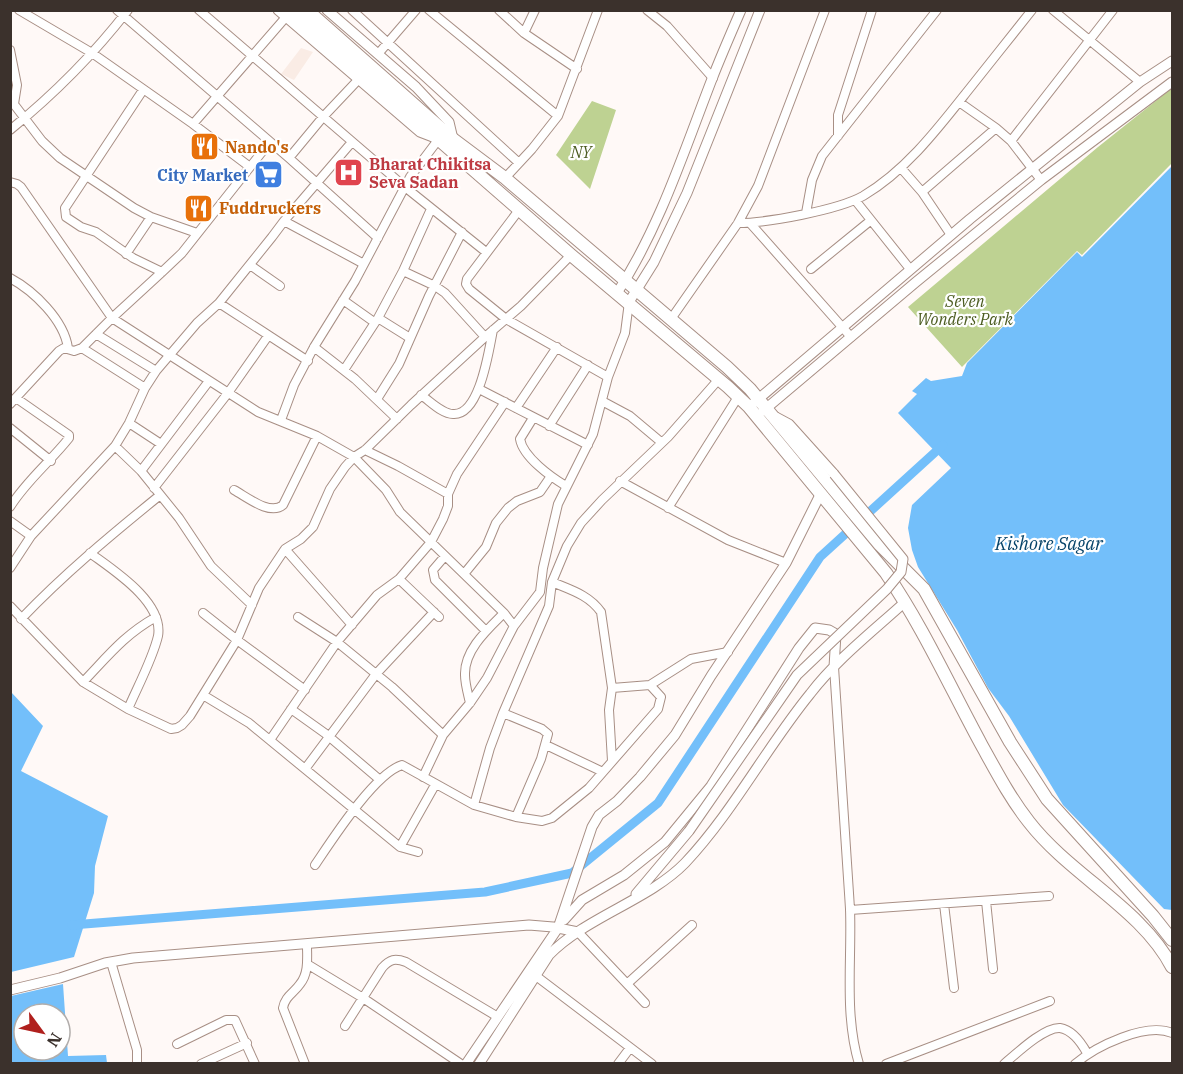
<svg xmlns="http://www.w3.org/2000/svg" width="1183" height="1074" viewBox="0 0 1183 1074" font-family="'IBM Plex Serif',serif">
<rect width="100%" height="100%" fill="#fff9f7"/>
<path fill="#faece5" d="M301,48l12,4 -19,28 -13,-6z"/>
<path fill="#bed292" d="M1172,88v75l-90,92 -5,-4 -115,116 -54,-60 190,-160z
M592,101l24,9 -26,79 -34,-34z"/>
<path fill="#73bffa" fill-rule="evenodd" d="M1172,166v744l-8,-1 -101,-104 -54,-89 -21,-28 -31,-58 -39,-63 -6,-17 -4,-22 4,-23 39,-37 -53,-55 19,-19 -5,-3 14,-13 5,3 31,-5 5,-13 110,-111 5,5z
M11,692l32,34 -22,45 87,45 -13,50 -1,27 -20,64 -63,15z
M63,984l5,72 38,-1 1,8h-96v-67zM24,1014h36v36h-36z"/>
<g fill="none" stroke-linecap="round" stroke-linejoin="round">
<path stroke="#73bffa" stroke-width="9" d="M72,925l413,-33 87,-19 86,-70 162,-246 123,-112"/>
<defs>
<path id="minor" d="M19,10l73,43 101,71 57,43
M117,10l172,148 89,80
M199,10l206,177 81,65
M352,10l167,153
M429,10l129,106
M499,10l25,23 53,36
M647,10l20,16 46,52
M1053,10l87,72
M524,33l11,-23
M10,50l7,35 -3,19
M378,54l38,-44
M143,90l-78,118 1,9 15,10 15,5 37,26 29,14
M10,99l32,42 18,17 74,50 17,9 46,16
M959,102l37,26 15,13 30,39
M193,124l93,-107
M10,130c43,-35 84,-76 118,-120
M838,136v-21l34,-105
M1011,141l102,-131
M289,158l34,-41 35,-37
M901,168l21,24 29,43
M505,178l27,-29 26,-33 40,-106
M10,182l7,2 4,3 91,131 146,94 59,24 37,21 32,33 14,22 104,101 10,13
M922,192l74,-64
M855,200l55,69
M519,210l-52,69 -1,5 3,5 37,30 102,58
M806,213l6,-33 10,-24 115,-146
M284,221l80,43
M738,223c29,0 100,-13 125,-27 42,-25 73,-65 103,-103 22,-28 44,-55 66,-83
M750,223l101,114
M126,254l25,-37
M250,265l30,21
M811,269l59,-48
M403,271l32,15 10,7 40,44
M10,278c24,13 54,42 58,70
M343,300l31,22
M219,303l89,58
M378,318l32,20
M671,319l67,-96 20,-37 67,-176
M96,334l60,37
M314,347l41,32 42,40
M82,348l63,40
M344,370l34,-52 25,-47 28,-62
M479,389l109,56
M421,395c9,6 21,19 32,19 27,2 36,-65 40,-84
M377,399l22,-35 30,-68 33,-64
M602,401l28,15 31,26
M10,404l49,-53 5,-3 10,3 8,-3 30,-30 50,-46 20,-19 87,-110
M516,408l41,-61
M533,418l-13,21c3,18 31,38 46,47
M281,420l13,-35 20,-38 41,-66 55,-104 28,-37
M129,423l32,21
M549,426l39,-61
M10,428l41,33
M115,446l26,25 38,47 32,48 41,39
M365,450l33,16 50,28
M141,471l68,-90
M620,481l108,59 58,23
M154,488l74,-95 40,-57
M234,490c13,7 36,26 49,15l34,-69
M10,507c16,-26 40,-45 59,-69v-3l-53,-37
M668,508l70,-111
M10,521l21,15
M285,549l67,76
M90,553c23,17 74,49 68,83 -5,22 -21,52 -30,73
M445,556l-12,14 2,10 51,51
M10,568l21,-32 84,-90 14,-23 16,-35 11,-17 41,-48 22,-20 53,-66 12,-16 68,-79
M464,574l22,-27 10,-24 12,-15 9,-7 23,-9 11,-16
M399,579l40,38
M552,582c19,8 37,13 49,30l11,76 -3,22 3,51
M10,606l73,76 45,27 43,20 6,-1 5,-3 8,-9 47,-76 22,-52 26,-39 16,-10 12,-12 17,-38 15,-22 9,-10 11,-7 46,-45 74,-68 36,-31 50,-51
M203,613l34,27 68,50
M298,617l39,25 55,45 51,48
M21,619c43,-45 90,-84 138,-123
M834,667c5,80 11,161 16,242 2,51 -6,105 9,155
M83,682c25,-26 41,-47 73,-65
M612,688l38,-3 41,-26 37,-7
M203,695l46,28 151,124 18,5
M470,703c-2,-9 -5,-19 -5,-28 -1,-25 23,-46 39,-62
M291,709l35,25 54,46
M503,713l39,16 6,5 -7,25 -25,58
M270,740l67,-98 40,-47 22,-16 32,-37 12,-23 5,-13v-12l9,-20 48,-72
M546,745l57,27
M305,769l71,-95 58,-62
M423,777l20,-42 27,-32 17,-25 27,-52 26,-34 3,-24 15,-64 35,-70 15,-57 17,-44 4,-31
M474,805l16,-57 13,-35 46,-107 3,-24 15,-36 14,-23 21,-23 66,-63 51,-58
M400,847l35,-62
M315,865c17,-25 59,-91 87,-100l72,40 42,12 26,4 10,-3 37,-30 69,-79 3,-12 -11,-12
M986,901l7,68
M944,904l10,84
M850,910l199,-14
M578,932l67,71
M111,962l26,88v14
M307,964l56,34 98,66
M536,976l116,88
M628,983l64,-58
M345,1026l37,-58c8,-9 13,-10 24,-6l92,55
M177,1044l49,-24h9l20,44
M201,1064l46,-21
M305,1064l-22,-56c2,-12 11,-15 17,-24 9,-11 7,-26 7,-39
M618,1064l12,-16
M886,1064l164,-63
M1004,1064c12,-10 40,-37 56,-36 13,2 22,16 27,25
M1075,1064c21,-18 71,-42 97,-31"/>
<path id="tertiary" d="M278,10l142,122 13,5
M327,10l89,77 33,35 4,17
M617,293c43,-66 67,-142 95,-214 9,-23 19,-46 29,-69
M629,302l25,-40 33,-69 73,-183
M749,407l221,-188 170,-137 32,-21
M763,411l153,-129 125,-102 131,-98
M776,417l13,7 45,50
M636,894l53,-63
M564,920l18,-20 42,-25 41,-33 46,-56 88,-138 16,-20 14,2 7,4 -2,33
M10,990l50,-12 45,-15 28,-5 396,-33 24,2 25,5
M466,1064l92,-136 34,-101 7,-12 18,-14 23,-24 35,-42 36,-59 75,-113 35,-70
M479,1064l70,-109c37,-38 100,-55 136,-92 48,-51 81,-115 125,-169 27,-35 63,-63 95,-92"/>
<path id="primary" d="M290,10l281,245 157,132 21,20 137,166c37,54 64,114 95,171 15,27 29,54 48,78 41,53 113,87 143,145
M307,10l146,129 52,39 222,189 23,22 129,155 45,45 86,153 37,57 106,117 19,24"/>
</defs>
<use href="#minor" stroke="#a88f85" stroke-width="10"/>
<use href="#tertiary" stroke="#a88f85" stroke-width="11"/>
<use href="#primary" stroke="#a88f85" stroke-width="14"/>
<use href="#minor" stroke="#fff" stroke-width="8"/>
<use href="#tertiary" stroke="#fff" stroke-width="9"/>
<use href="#primary" stroke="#fff" stroke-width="12"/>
<defs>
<path id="tertiary-bridge" d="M689,831l108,-156 90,-86 14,-17 2,-13 -69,-85"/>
</defs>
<use href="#tertiary-bridge" stroke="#a88f85" stroke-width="11" stroke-linecap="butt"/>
<use href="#tertiary-bridge" stroke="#fff" stroke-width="9"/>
</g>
<defs>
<symbol id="restaurant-square" viewBox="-11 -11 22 22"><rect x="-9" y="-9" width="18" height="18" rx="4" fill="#e8710a" stroke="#fff"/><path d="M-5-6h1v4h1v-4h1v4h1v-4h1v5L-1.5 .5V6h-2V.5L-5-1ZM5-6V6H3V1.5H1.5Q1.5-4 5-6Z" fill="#fff"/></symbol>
<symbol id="hospital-square" viewBox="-11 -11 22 22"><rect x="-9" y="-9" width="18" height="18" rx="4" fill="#e0444e" stroke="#fff"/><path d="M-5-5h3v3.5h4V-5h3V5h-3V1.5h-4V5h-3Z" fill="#fff"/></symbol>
<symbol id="supermarket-square" viewBox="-11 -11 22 22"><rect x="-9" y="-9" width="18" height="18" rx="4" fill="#3f7fe0" stroke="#fff"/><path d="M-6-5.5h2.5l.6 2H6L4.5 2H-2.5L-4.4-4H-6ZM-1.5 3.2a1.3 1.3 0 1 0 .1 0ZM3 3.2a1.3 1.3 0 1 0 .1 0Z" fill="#fff"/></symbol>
</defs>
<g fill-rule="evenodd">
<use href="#restaurant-square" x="188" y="130" width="33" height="33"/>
<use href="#hospital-square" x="332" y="156" width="33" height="33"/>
<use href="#supermarket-square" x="252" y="158" width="33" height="33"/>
<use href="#restaurant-square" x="182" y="192" width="33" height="33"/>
</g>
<g text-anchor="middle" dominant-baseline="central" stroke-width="4.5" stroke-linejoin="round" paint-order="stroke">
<g font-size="16" font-weight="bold" fill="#c56008" stroke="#fff" text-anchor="start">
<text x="225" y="147">Nando's</text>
<text x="219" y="208">Fuddruckers</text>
</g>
<g font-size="16" font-style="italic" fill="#4c5c21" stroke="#fff">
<text x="581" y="152">NY</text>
<text x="965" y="301">Seven<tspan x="965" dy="18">Wonders Park</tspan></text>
</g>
<g font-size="16" font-weight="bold" fill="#be3a42" stroke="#fff" text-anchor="start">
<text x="369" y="164">Bharat Chikitsa<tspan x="369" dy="18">Seva Sadan</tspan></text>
</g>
<g font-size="16" font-weight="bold" fill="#366cbe" stroke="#fff" text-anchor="end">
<text x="248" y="175">City Market</text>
</g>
<g font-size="18" font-style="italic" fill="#07446a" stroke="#fff">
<text x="1049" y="543">Kishore Sagar</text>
</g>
</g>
<rect width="1183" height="1074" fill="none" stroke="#3b312c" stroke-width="24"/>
<g transform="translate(42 1032) rotate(123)"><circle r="28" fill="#ffffff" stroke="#b1adab" stroke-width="1.5"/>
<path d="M0-4.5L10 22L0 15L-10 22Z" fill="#b0201d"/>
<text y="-9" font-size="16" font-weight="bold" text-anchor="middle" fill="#3b312c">N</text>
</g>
</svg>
